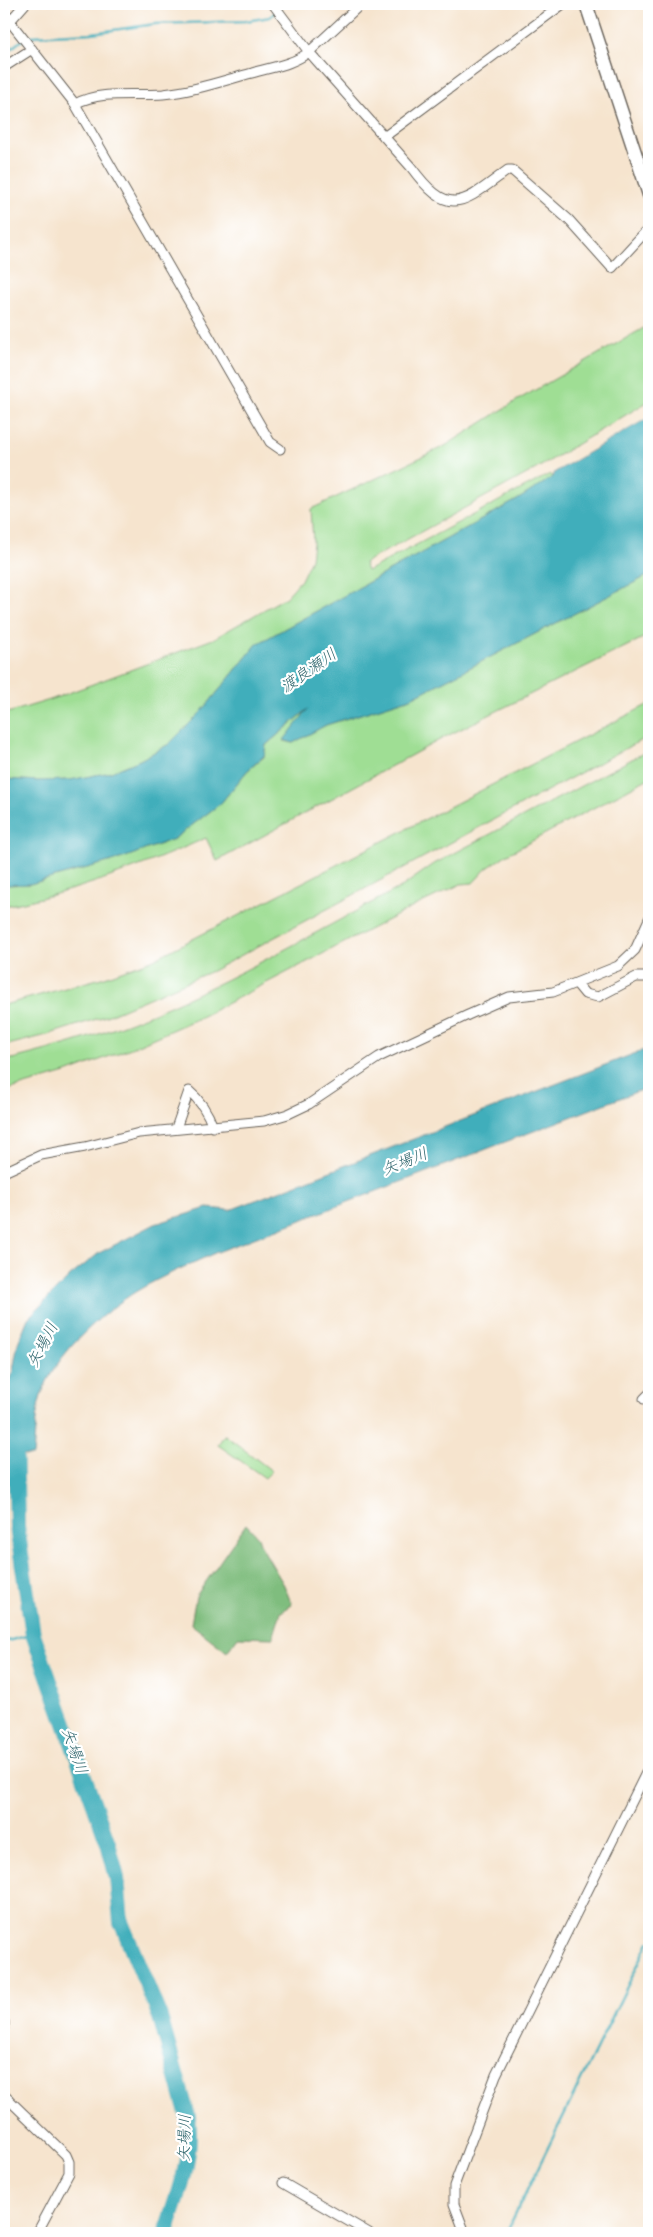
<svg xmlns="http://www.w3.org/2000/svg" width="653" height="2237" viewBox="0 0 653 2237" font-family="Kalam,'Klee One',sans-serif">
<rect width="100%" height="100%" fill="#fff"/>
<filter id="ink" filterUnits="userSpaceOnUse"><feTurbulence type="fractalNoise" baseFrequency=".02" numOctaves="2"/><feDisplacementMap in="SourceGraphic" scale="10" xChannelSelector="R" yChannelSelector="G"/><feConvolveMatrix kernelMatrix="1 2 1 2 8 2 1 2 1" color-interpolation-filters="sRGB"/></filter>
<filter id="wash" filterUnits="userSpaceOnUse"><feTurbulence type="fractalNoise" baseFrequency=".0096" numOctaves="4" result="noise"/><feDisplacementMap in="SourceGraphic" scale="20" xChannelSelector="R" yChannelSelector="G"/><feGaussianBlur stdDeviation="1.12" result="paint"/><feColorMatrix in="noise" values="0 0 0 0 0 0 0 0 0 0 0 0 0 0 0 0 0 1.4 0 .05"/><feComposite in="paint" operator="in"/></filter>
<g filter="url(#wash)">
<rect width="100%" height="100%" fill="#f6e4ce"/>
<path fill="#9fde94" stroke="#5e7d58" d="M649,325v76l-113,68 -172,94 3,8 183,-97 4,3 -37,23 -260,144 -55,67 -33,33 -29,16 -28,12 -42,8 -31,1 -35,-2v-65l46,-14 163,-61 73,-42 15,-17 10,-21 2,-17 -2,-33 134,-63 71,-45z
M649,575v60l-204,102 -228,124 -11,-23c-65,29 -132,55 -202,68v-21l26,-1 93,-26 51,-19 47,-36 26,-32 17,-14 2,-12 45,-38 -27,34 9,2 33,-18 85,-27z
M649,704v32l-437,235 -103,44 -62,20 -43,11v-41l101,-28 47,-17z
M649,750v28l-143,77 -20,14 -13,14 -12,1 -46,22 -214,111 -70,31 -65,25 -62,18v-30c37,-9 73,-19 109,-32 101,-37 195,-93 290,-143l31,-22z
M224,1435h1l47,36 -7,7 -47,-33z"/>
<path fill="#7fbd7e" stroke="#4e6c4d" d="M246,1524l12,13 3,9 23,39 8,20 -11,7 -8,26 -35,-1 -11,15 -36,-28 5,-28z"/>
<path fill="#3faebb" stroke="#2e656c" d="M649,417v158l-238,123 -85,27 -33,18 -9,-3 24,-31 -42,36 -2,11 -17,15 -26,32 -47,36 -51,19 -93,26 -26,1v-106l35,2 31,-1 41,-8 29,-12 29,-16 33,-33 55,-67 260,-144 36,-23 2,-5z
M649,1048v39l-434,166c-26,12 -53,23 -78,38 -36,22 -83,65 -96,105 -6,19 -6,40 -8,60l-29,-1v-53l9,-32 5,-27 10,-25 41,-41 30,-24 56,-29 52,-16 23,2z"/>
<path fill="#f6e4ce" d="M649,415v2l-97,56 2,-3z"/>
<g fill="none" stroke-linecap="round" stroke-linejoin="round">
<path stroke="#3faebb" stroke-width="2.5" d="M4,54l14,-11 13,-7 61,-3 63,-9 91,-3 24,-4 14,-13
M4,1642l29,-8
M506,2233l143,-291"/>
<path stroke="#3faebb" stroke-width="16" d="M15,1433l2,94 16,107 75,209 9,35 4,44 39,95 28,100c5,39 -9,79 -22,116"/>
</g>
</g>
<g filter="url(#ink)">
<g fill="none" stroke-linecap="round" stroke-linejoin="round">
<defs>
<path id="street" d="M273,4l36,48 102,115c39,53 52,36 97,3h4l57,50 43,48 37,-40
M4,14l71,90 195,338 10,7
M10,21l15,-17
M4,67l28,-18
M75,104c25,-14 60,-8 88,-10 31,-3 59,-13 89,-21 20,-6 40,-8 57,-21l52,-48
M384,137l179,-133
M576,983l9,11 13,3 38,-20h13
M176,1128l13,-37c11,9 19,22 24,36
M4,1172l37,-17 44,-8 54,-14 125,-12 24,-7 21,-10 70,-47 89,-42 41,-18 44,-5 65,-26 17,-16 14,-31
M644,1399l5,-5
M4,2022v5
M4,2095l62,60 3,7v11l-32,60
M283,2183l86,50
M465,2233l-11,-29v-18l42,-111 153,-308"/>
<path id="secondary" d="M586,4l63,191"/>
</defs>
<use href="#street" stroke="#68625a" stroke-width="11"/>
<use href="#secondary" stroke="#68625a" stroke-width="15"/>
<use href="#street" stroke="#fff" stroke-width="9"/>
<use href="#secondary" stroke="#fff" stroke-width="12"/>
</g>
</g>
<g text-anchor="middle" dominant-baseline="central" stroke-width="4.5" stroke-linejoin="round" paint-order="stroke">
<g font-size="16" font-style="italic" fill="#2e656c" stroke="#fff">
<text transform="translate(309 671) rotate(-35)">渡良瀬川</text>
<text transform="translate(405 1162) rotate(-22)">矢場川</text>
<text transform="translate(43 1345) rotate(-63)">矢場川</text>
<text transform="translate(74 1751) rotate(71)">矢場川</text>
<text transform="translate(185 2138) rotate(-89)">矢場川</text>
</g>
</g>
<rect width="653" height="2237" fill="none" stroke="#fff" stroke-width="20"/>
</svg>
